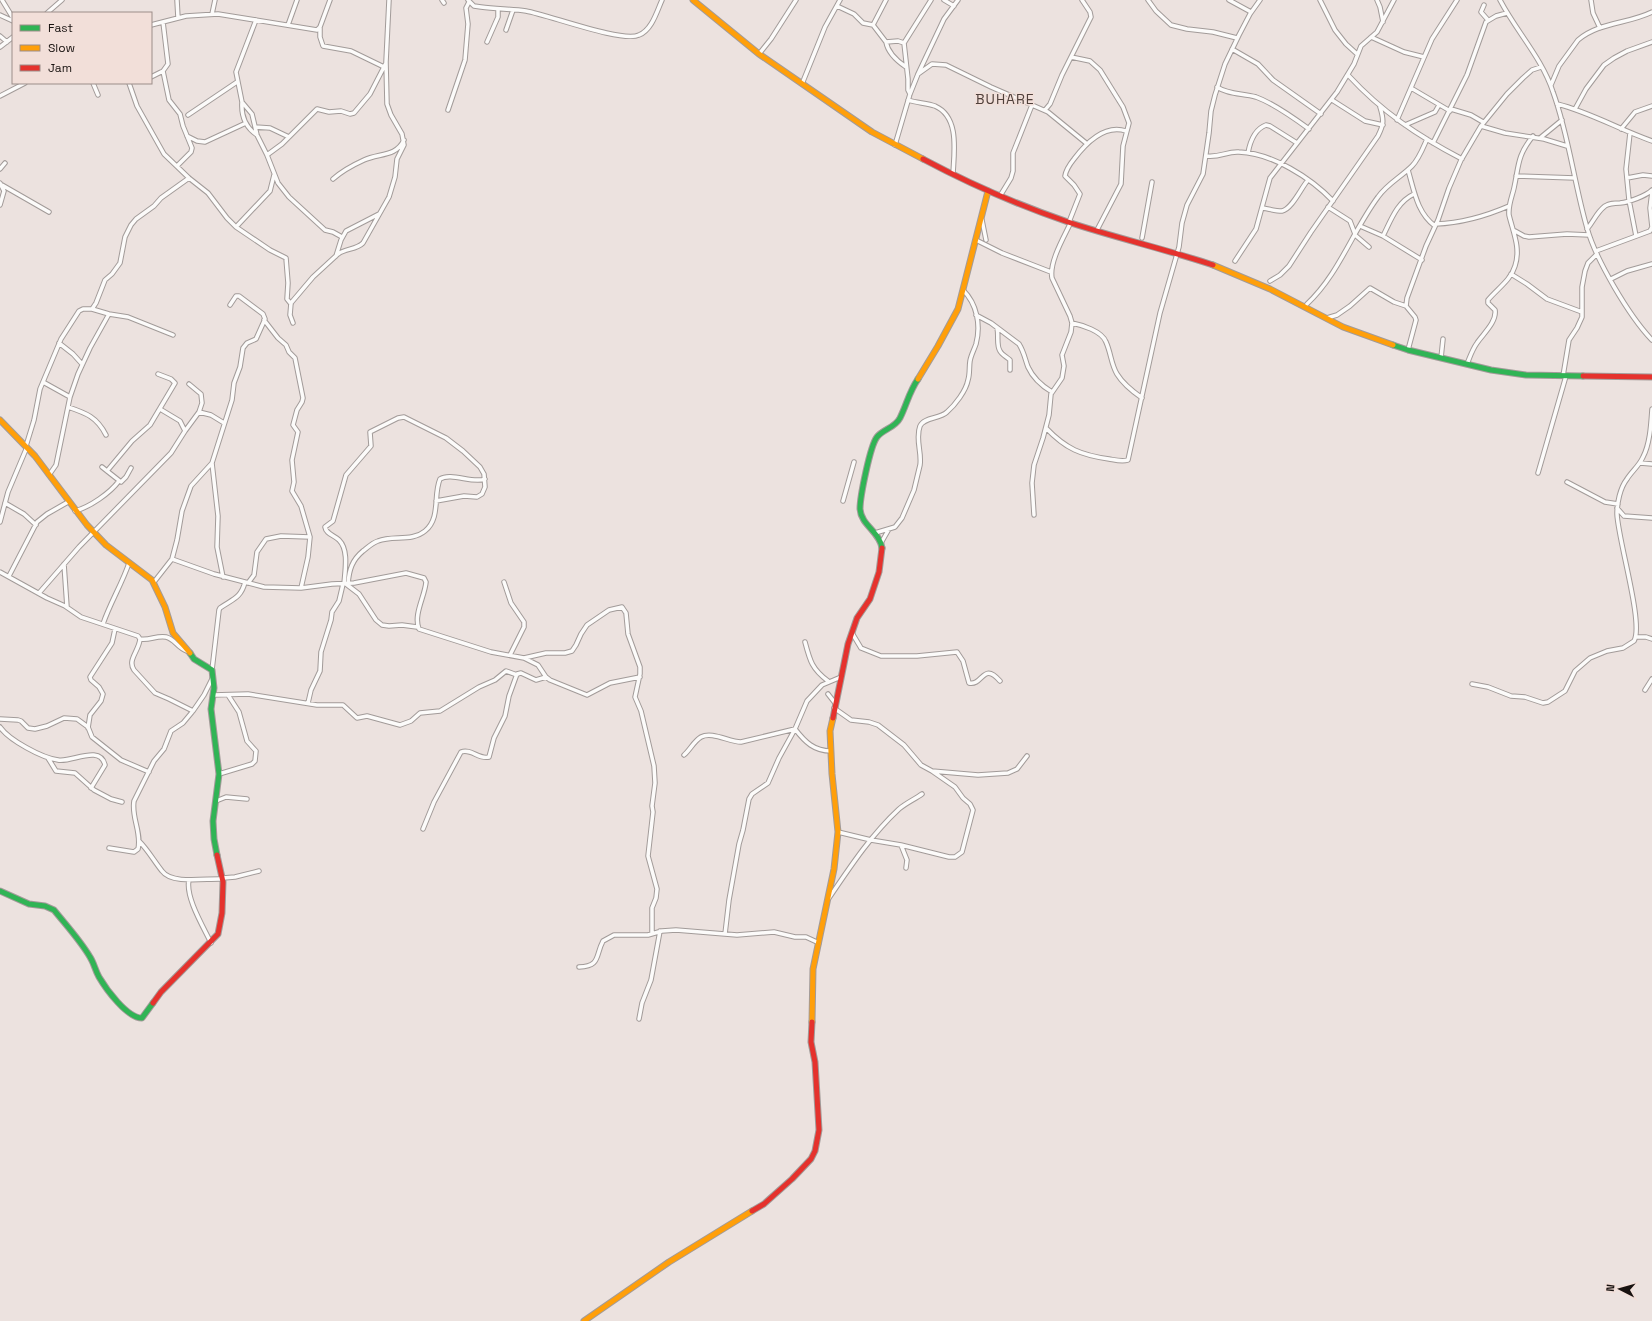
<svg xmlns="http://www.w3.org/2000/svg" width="1652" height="1321" viewBox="0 0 1652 1321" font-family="'Space Grotesk',sans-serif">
<rect width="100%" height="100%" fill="#ece2df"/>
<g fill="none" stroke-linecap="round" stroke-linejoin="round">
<defs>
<path id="street" d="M2,0l11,18
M177,0l1,18
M442,0l2,3
M468,0l6,6 7,1c15,2 30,2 45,4 23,4 96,32 113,24 13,-5 18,-24 23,-35
M886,0l-13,25 13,17 12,-1 6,2 4,36v11l2,4
M944,0l10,6
M1148,0l8,11 15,14 16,4 26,3 24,6
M1229,0l22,12
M1320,0l15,30 11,14 11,10
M1377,0l3,7 3,15
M1500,0c16,31 42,58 53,92 16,44 21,91 34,136 9,32 42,88 65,112
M1591,0l2,13 7,15
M1484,5l-3,7 7,8
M837,6l17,8 9,9 10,2
M47,13l15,-13
M212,14l3,-14
M0,15l13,6
M256,20l-20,52 6,30 10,12 5,21 10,20 11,28 11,14 36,33 8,2 9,5
M151,25l35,-9 32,-2 99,16 3,-3 10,-27
M288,25l9,-25
M320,28v9l3,9 28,5 33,16
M506,30l7,-20
M0,36l7,6
M1371,37l33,15 20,5
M487,42l11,-25v-8
M886,42c2,11 11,19 20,25
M904,43l27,-43
M0,47l13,-10
M1232,49l26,15 15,16 48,34
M759,54l12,-15 25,-39
M1071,57l19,4 10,9 23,37 6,16 -6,23 -2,38 -24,46
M163,71l6,29 11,14 3,12 9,22 -1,4 -14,14
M918,74l14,-10 14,1 45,22 57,25 38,31
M1348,75c34,37 70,61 114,84
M151,77l12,-6 5,-7 -5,-42
M93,83l5,12
M129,83l8,23 27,48 25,24 19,15 19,25 9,9 34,23 16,8 2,25 -1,16 4,5
M802,84l23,-57 15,-27
M1551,85l8,-19 19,-26c21,-18 50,-16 74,-28
M1217,87c12,8 26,6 39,10 17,6 38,21 53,32
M1411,88l39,23
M0,96l25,-13
M908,100c9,3 19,3 27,6 25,11 19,46 18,68
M1332,100l33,21 18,4
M242,102c-1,14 3,25 15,33
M1557,104c33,8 63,26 95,37
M1451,109l20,6 12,7
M1575,109l11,-20 18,-24 10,-7 13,-7 25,-9
M448,110l17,-50 3,-36 -2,-16 3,-6
M1045,110l5,-6 12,-29 29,-58 -1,-5 -8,-12
M188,115l49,-33
M1397,120l35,-81 25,-39
M1405,125l30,-13 4,-7
M1481,126l24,7 39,6 23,7
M255,127l15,1 19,9
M1621,129l14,-17 17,-6
M1630,133l-4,36 3,31 7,36
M187,136l10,5 8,1 41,-19
M1540,138l22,-18
M1433,143l34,-68 19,-53 10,-6 11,-3
M895,145l15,-51 8,-20 26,-55 14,-19
M1248,153c2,-11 7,-24 18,-28l4,1 27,17
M267,155l15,-11 35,-35 12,3 12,-1 9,3 4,-1 16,-19 16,-31
M1206,156c14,2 21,-5 33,-4 33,1 72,26 94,49
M0,169l5,-6
M1408,170c6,20 9,43 27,56
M1516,176l59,2
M1627,178l16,-3 9,1
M333,179c9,-8 20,-14 31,-19 15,-7 32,-3 40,-20
M0,183l4,8 -4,14
M2,185l47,27
M1000,196l11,-18 2,-7v-18l19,-48
M1328,207l22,14 5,13
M1263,208c5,1 13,3 19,3 10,-2 19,-23 26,-31
M982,220l4,20
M1069,222l11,-28 -6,-9 -9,-9c1,-7 5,-12 9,-17 12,-16 31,-35 52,-28
M1436,224c26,-1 50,-8 73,-18
M1360,226l23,10 39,24
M236,227l34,-36 4,-16
M1587,229c7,-8 9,-16 18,-23 5,-3 9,-3 15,-3 9,-1 26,-7 32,-13
M1515,231l9,5 5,1 38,-3 22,1
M1355,235l14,12
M1383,236c8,-16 14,-34 31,-42
M1142,238l10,-56
M976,240l26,13 49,19
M1596,251l54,-20 2,-4 -2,-19 2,-16
M336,256l5,-16 5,-9 33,-17
M1235,261l21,-32 14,-51 67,-86 17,-28 7,-18 16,-14 17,-32
M1511,274l16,10 20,15 35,13
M1611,279l16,-8 25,-7
M1270,281l10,-6 9,-9 22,-34 67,-96c6,-12 6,-16 2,-29
M1307,304c32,-30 45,-72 71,-107 9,-13 23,-20 34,-31 7,-7 11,-18 15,-27
M92,309l4,-6 9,-23 7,-6 8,-11 5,-26 6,-12 5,-6 18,-13 7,-8 28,-20
M976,315l15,8 28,21c5,8 6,15 9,23 5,11 14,19 24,25
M1327,318l10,-3 13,-9 20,-18 24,14 12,4
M264,320l14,18 8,7 3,7 6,6 8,40 -1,4 -5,8 -4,15 5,7 -6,28 2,22 -2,9 9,15 9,31 -2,20 -7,31
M293,323l-3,-8 1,-12 22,-26 25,-23c8,-6 18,-4 25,-11l26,-46 6,-20 2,-18 7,-14 -2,-11 -11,-19 -4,-11 -1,-42 3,-62
M1072,323c10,2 30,8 34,19 5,11 5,22 11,32 6,10 15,17 25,24
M997,328c2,7 -1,17 3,23 2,4 7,6 10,9v10
M59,343l14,11 9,10
M1408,350l8,-30 -1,-3 -9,-11 1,-8 19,-52 12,-26 11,-32 12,-28 20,-34 26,-32 16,-16 9,-8 9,-3
M1441,358l2,-19
M1467,364c3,-7 5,-14 10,-21 6,-9 20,-21 18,-33l-7,-7v-3c9,-11 23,-20 27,-34 6,-18 -2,-34 -6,-51 -1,-10 3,-18 5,-27 5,-23 3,-32 19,-52
M1563,376l6,-36 8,-12 5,-11v-30l3,-16 3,-8 9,-9
M43,382l27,15
M68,407c18,6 29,10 38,28
M160,409l20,12 5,10
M199,412l12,3 13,8
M1046,428c20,21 35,27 63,31 6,1 13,3 19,1l32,-147 19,-66 3,-24 5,-18 16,-31 6,-41 2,-22 4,-16 10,-31 14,-29 11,-21 10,-14
M26,446l8,-26 6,-31 21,-50 18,-28 4,-2h9l17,5 19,3 45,18
M212,463l6,53 -1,31 6,30
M1640,463l12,1
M102,467l19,15 5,-5 5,-9
M107,471l25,-30 18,-16 25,-42 -4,-4 -13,-5
M1538,473l28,-97
M49,475l7,-10 14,-68 8,-23 12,-26 19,-34
M1567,482l38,20 13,2
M843,501l11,-39
M5,503l19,11 12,11
M1617,508l7,8 28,2
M75,511c15,-4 35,-18 44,-30
M1034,515l-2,-32 2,-18 9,-27 6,-23 2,-21 11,-16 2,-12 -2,-11 9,-23 1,-9 -2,-7 -18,-38c-3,-16 12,-41 19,-56
M0,522l8,-30 19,-45
M875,533l20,-6 7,-9 12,-28 6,-25c2,-13 -5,-26 0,-39 4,-9 20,-7 27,-14 8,-7 19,-21 21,-32 2,-6 1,-13 2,-19 1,-6 4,-11 6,-17 5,-19 1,-40 -13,-54
M881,543l8,-14
M172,559l5,-19 5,-29 9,-25 21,-23 20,-63 2,-17 6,-16 3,-19 4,-5 9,-4 9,-20 -2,-5 -24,-18h-3l-6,9
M64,564l3,43
M0,572l47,26 18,8 16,11 57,19 2,3c-1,12 -13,21 -6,31l21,23 14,6 24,12
M9,576l28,-54 10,-8 21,-12
M154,582l18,-23 42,15 50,13 37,1 31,-4 22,-1 52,-10 18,5 2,4c-1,14 -13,33 -7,47l72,23 33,6 22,-5h19l7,-2 4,-6 5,-11 6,-9 22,-15 13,-3 4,6 2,21 12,33v7l-5,23 6,14 13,55 1,17 -3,23 1,6 -5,44 9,33 -1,9 -4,10v25
M504,582l7,21 13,19v5l-14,28
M248,583l6,-8 3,-23 9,-13 15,-3 29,1
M344,584c1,-14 5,-34 -5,-44 -5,-5 -13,-6 -14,-13l8,-6 13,-46 25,-29 -1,-14 28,-14 6,-1 42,21 17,13 17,16 4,7 1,13 -3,7 -5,3 -13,-1 -28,5
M346,584l13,10 17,26 6,5 7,1 13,-1 15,2
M348,584c1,-14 4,-24 15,-33 4,-3 9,-8 15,-10 15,-6 34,1 47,-10 16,-13 8,-36 15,-52 11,-7 33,5 45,0
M39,593l40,-46 92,-94 14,-22 14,-19 3,-9 -1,-9 -12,-10
M103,624c7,-21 19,-40 26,-61
M852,633l9,15 20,8h36l40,-4 6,9 6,22c14,3 14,-22 31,-2
M1636,637h10l6,2
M140,639c9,2 17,-4 26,-2 9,2 11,11 21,14
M805,642c5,19 7,27 23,39
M524,658l14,7 8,12 4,3 37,15 23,-12 30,-6
M212,670l7,-60 1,-2c13,-9 21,-10 25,-26
M1472,684l16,3 23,9 14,1 18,6 5,-1 17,-11 10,-20 15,-13 17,-7 16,-3 11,-7c10,-17 -16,-101 -17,-127 0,-11 3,-26 10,-35 5,-8 12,-13 16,-22 7,-13 8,-33 9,-48
M1645,690l7,-11
M828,694l7,9
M213,695l35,-1 69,11h26l14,13 10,-2 33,9 11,-4 9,-8 20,-2 39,-24 16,-7 11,-9 11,4
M308,703l3,-13 9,-19 1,-19 10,-32 1,-8 7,-11 4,-17
M834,708l17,12 18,2 9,3 26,20 17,20 11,6 46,4 30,-2 9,-4 10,-13
M0,719l18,1 3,1 7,7 7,1 12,-3 17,-8 13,1 11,8 4,10 29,23 28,12
M0,727c9,13 42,31 58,33 13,3 42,-16 47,5l-14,23
M88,728l2,-13 11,-14 2,-7 -4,-7 -8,-7 -1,-3 22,-34 3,-14
M684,755c6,-5 10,-14 17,-18 11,-6 28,5 40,5l54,-13c10,13 19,22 36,22
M48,758l8,13 19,2 19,17 17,9 11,3
M219,774l33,-10 3,-3 1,-10 -9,-10 -8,-29 -11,-17
M216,801l10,-4 21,2
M423,829l11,-27 27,-50c10,-4 18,8 28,5l5,-19 11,-22 4,-20 8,-22 4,-1 15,7 10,-3
M838,832l33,8 30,5 48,12h6l7,-5 11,-42 -3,-6 -7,-6 -8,-11 -23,-16
M139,841c9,9 15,20 23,30 10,14 45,7 61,8
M901,845l6,15 -1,8
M109,848l25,4 4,-3c4,-16 -7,-32 -4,-48l20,-40 10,-12 7,-18 12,-8 10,-12 11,-16 9,-18
M223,878l12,-1 24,-6
M189,880c-4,17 15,48 22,63
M829,898c21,-31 42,-63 70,-89 7,-6 16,-10 23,-15
M725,934l4,-34 10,-56 4,-14 6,-31 3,-5 16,-11 11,-25 16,-29 12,-28 15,-16 19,-8
M579,967c22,-1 16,-11 24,-26l11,-6h34l14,-4 14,-1 61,5 37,-3 21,5h11l13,6
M639,1019l3,-16 9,-23 9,-49"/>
<path id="fast" d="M1393,345l15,5 83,20 35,5 57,1
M882,548c-2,-16 -21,-23 -22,-39 0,-12 10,-63 17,-72 6,-8 18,-9 23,-19 7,-14 9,-26 18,-39
M190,653l4,6 18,11 2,18 -3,21 8,65 -6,47 1,18 3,16
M0,891l29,13 16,2 9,4c12,15 26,30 36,47 4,6 5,13 9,20 7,12 28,41 43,41l11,-15"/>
<path id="slow" d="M693,0l66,54 113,78 51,27
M1213,265l57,24 73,38 50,18
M918,379l20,-33 20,-37 30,-118
M0,420l35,36 52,69 19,20 46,35 13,27 8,26 17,20
M812,1022l1,-53 21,-100 4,-37 -6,-58 -2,-43 3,-13
M584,1321l85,-59 83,-51"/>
<path id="jam" d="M923,159c47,25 95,46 145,63 48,16 97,27 145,43
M1583,376l69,1
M833,718l15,-74 9,-26 13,-19 9,-27 3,-24
M153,1003l8,-11 57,-58 4,-21 1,-31 -6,-27
M752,1211l12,-7 28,-25 19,-20 4,-8 4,-21 -4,-68 -4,-20 1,-20"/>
</defs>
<use href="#street" stroke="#a29b99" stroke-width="5.5"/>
<use href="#fast" stroke="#a29b99" stroke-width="7"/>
<use href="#slow" stroke="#a29b99" stroke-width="7"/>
<use href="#jam" stroke="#a29b99" stroke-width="7"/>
<use href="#street" stroke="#fcfbfa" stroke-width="3.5"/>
<use href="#fast" stroke="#30b455" stroke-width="5"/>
<use href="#slow" stroke="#ff9f0a" stroke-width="5"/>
<use href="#jam" stroke="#e5322d" stroke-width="5"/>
</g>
<g text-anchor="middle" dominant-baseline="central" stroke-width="3" stroke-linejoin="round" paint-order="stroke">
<g font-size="14" letter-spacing="1" fill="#4f403b" stroke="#f2dfd9">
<text x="1005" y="99">BUHARE</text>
</g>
</g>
<rect x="12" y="12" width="140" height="72" fill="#f2dfd9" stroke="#9b8d89"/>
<rect x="20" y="25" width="20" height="6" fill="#30b455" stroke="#9b8d89"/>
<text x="48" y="32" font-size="12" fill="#181210">Fast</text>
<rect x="20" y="45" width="20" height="6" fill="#ff9f0a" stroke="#9b8d89"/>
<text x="48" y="52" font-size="12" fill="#181210">Slow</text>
<rect x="20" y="65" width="20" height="6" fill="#e5322d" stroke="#9b8d89"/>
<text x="48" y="72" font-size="12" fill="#181210">Jam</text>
<g transform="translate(1620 1289) rotate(276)" stroke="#f2dfd9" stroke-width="3" paint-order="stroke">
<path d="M0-3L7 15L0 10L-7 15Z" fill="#181210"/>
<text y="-6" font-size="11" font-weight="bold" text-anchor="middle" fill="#181210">N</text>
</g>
</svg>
